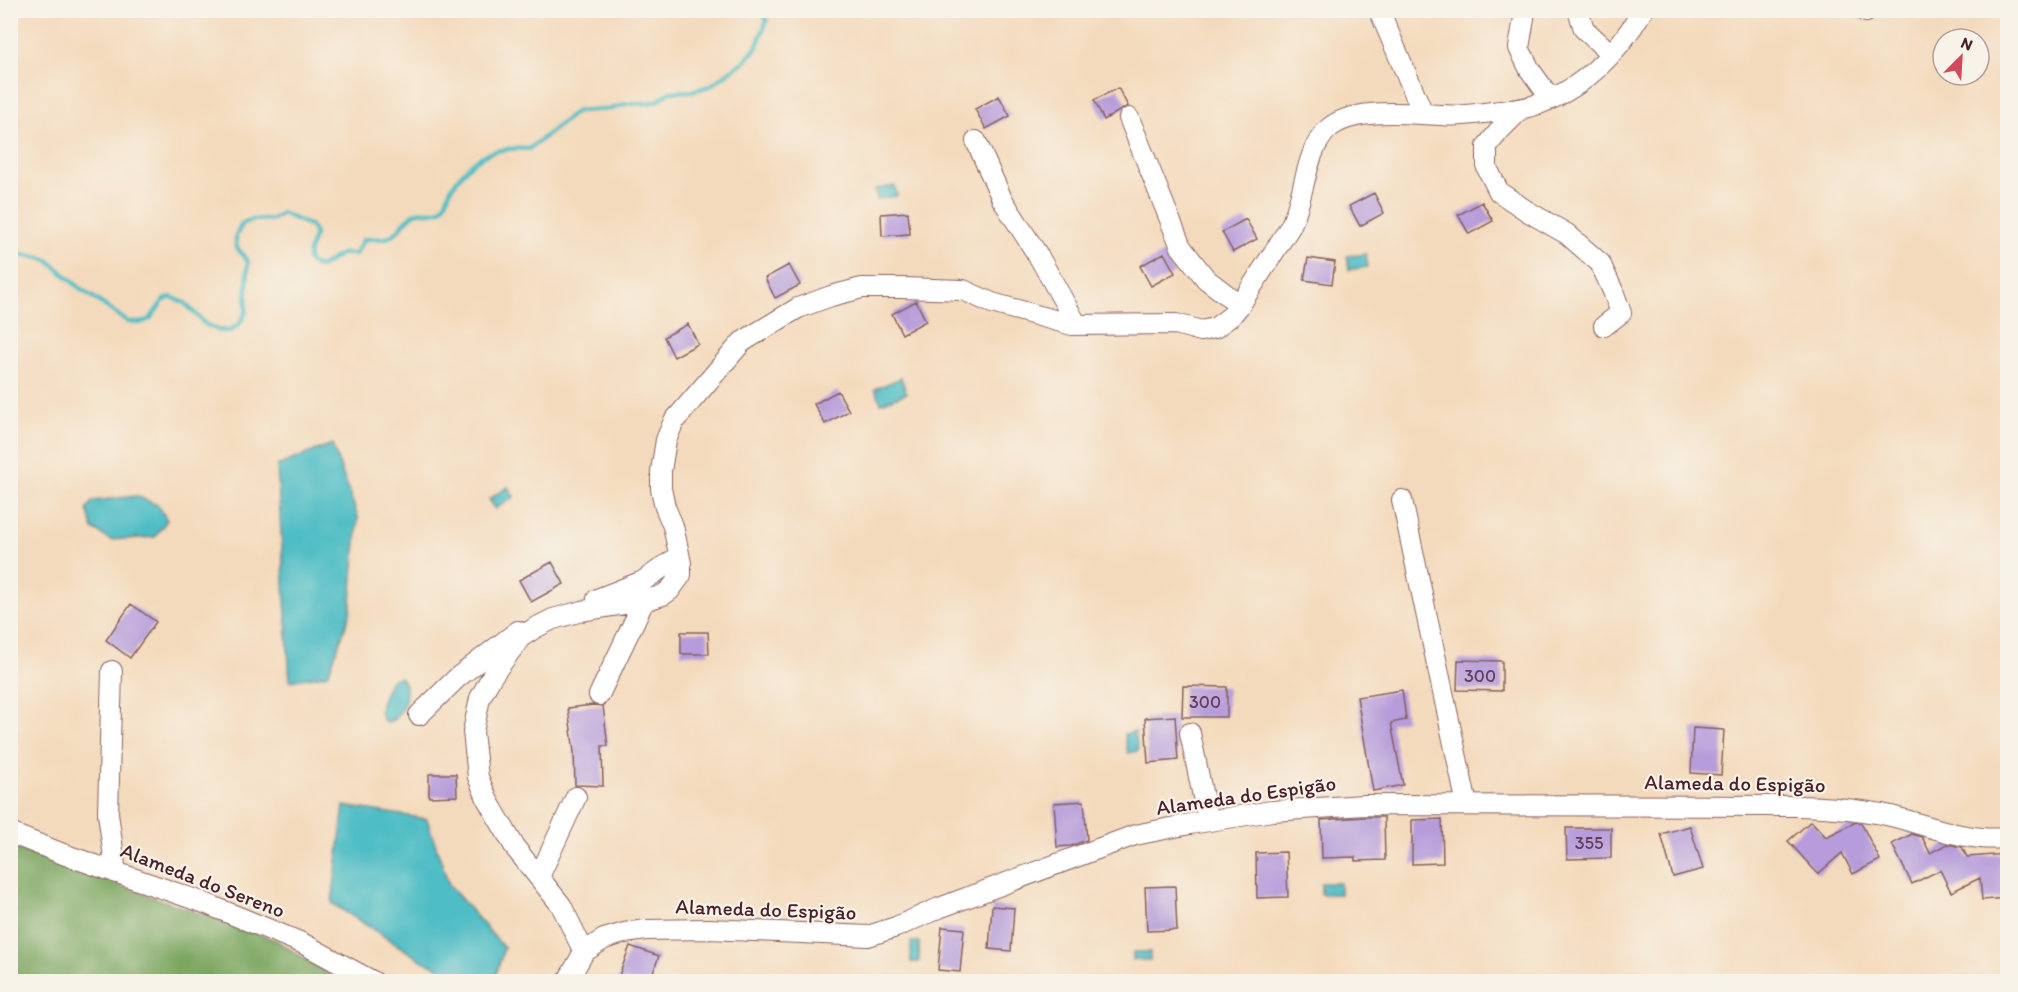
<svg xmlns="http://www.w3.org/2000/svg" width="2018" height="992" viewBox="0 0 2018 992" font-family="Itim,sans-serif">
<rect width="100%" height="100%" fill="#f7f3e8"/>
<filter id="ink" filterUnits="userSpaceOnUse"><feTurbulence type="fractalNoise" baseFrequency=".0167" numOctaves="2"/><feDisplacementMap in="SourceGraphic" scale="12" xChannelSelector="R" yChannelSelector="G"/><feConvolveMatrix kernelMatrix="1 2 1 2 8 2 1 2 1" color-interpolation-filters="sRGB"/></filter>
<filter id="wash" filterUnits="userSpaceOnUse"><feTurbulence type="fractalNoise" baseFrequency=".008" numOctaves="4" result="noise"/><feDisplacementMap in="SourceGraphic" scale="24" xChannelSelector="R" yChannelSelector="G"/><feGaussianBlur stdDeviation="1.35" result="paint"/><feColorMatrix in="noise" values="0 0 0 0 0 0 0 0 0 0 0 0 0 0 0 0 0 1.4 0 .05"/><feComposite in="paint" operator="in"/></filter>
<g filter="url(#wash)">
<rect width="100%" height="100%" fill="#f4dabc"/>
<path fill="#7ba660" stroke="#626246" stroke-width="1.5" d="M11,847l265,93 63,41 -328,1z"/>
<path fill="#4fbdc5" stroke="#4c6e78" stroke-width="1.5" d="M895,186l2,10 -20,3 -2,-10z
M1366,254l2,13 -19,3 -2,-14z
M901,378l6,15 -26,10 -6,-14z
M332,444l26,73 -8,97 -22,60 -38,7 -13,-215z
M508,487l6,10 -19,12 -6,-10z
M136,496l22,9 9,15 -12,17 -45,3 -17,-11 -6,-20 6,-8z
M400,677c1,1 5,7 5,9 4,12 -6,34 -18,37 -15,-9 -1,-31 4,-43z
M1135,732l3,19 -10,2 -4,-19z
M344,806l83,13 22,66 55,63 -10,33h-24l-49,-21 -89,-57z
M1321,883h19v11h-19z
M911,942h8v20h-8z
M1133,952h17v8h-17z"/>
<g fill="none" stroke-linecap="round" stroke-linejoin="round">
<path stroke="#4fbdc5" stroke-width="4.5" d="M10,256l17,-1 21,5 33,29 47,33 12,1 10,-4 13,-18 8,-4 14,6 20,21 13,6 11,1 10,-6 7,-13 2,-50 -12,-16v-10l6,-12 8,-4 23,-1 9,-6 29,13 4,8 -6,17 -1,9 5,5 7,2c14,-6 18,-18 35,-12l8,-15c13,-4 19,3 31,-6 9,-6 13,-19 24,-22 7,-1 16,2 23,-3 6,-4 6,-14 10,-20 20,-32 41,-43 78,-40l48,-38 34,-2 15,-5 24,-1 9,-3 11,-8 22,-1 18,-5 36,-26 10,-12 11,-28 -9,-10"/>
</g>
<g id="blocks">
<path fill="#b69cda" d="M1118,88l10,18 -24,14 -10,-20z
M999,96l11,20 -24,13 -11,-20z
M1374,193l10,20 -24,13 -11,-20z
M1482,202l11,19 -24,13 -11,-19z
M908,212l2,22 -28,2 -1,-22z
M1246,219l11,20 -24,13 -11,-20z
M1164,253l11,20 -24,13 -11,-20z
M1308,258l27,4 -3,22 -28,-4z
M789,265l11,20 -25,13 -10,-20z
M916,301l10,20 -24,13 -10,-20z
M688,324l10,20 -24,13 -10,-20z
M838,391l11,20 -24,13 -11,-20z
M552,562l12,22 -33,18 -12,-22z
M131,604l25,18 -26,36 -24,-18z
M681,632h27l1,22h-28z
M1458,660l44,1v30l-45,-1z
M1183,686l44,1v30h-45z
M1402,690l4,30 -15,3 12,62 -30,6 -16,-94z
M593,705l10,1 5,40h-6l1,40 -28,-1 -1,-33 -6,-44z
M1175,716l3,44 -30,3 -3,-45z
M1693,728l31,2 -3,45 -30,-2z
M429,774h27l1,22 -28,1z
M1084,801l3,39 -16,6 -14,1 -3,-44z
M1364,817h20l1,43 -30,1v-4l-33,1 -1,-38z
M1442,819l1,44 -31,1v-44z
M1811,821l15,16 30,-15 5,1 19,37 -27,14 -11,-21 -24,21 -30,-33z
M1690,826l13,43 -30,8 -12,-43z
M1566,828h45v30l-44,1z
M1912,834l10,3 8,16 17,-9 15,3 5,10 40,-3v44l-25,2 -2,-22 -29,14 -11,-22 -28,14 -20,-40z
M1286,852l2,45 -31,1 -1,-45z
M1175,886l2,44 -30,1 -2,-44z
M992,906l22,2 -3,43 -22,-2z
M942,927l22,2 -4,43 -22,-2z
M630,946l29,10 -9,25h-33z"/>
</g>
</g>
<g filter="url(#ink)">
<use href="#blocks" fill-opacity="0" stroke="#86605e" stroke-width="1.5"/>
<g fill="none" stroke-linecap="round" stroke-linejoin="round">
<defs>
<path id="minor" d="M1379,10l44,103
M1578,10l6,19 27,25
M1862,10l4,2
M1524,18l-5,30 11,22 21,29
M1522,108l-22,22 -13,16v22l12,24 28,19 40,23 33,29 13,28 8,22 -17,13
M1129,118l52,129 25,32 34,26
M976,141l26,58 37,58 38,68
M1402,500l65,305
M597,599l46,-18 36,-25
M112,671l-4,142 8,60
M599,695l45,-94
M419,715l39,-38 60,-46
M1190,733l18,88
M10,833l53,21 139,48 100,41 72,39
M539,877l37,-80
M584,952l-23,-47 -45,-56 -28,-48 -10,-24 -5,-45 7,-34 12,-22 29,-39 14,-9 18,-9 29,-8 62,-10 19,-6 7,-5 11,-15v-12l-8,-37 -8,-19 -4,-18v-18l5,-31 8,-19 68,-79 56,-34 33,-12 31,-8h40l61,2 29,13 80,22 104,-1 25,7 14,-3 16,-12 9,-11 50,-78c15,-29 14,-73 37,-97 24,-24 84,-16 115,-15 17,2 33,-1 50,-3 13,-2 27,-2 40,-6 49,-14 86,-53 111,-96
M567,982l17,-30 20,-13 20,-6 22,-3 63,-1 159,7 28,-9 43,-19 196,-73 55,-11 82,-13 92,-6 435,1c31,1 62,3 92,10 39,10 75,26 117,22"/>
</defs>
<use href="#minor" stroke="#86605e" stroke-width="22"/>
<use href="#minor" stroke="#fff" stroke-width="20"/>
</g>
</g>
<g text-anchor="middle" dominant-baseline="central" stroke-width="4.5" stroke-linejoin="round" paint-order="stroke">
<g font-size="18" fill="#653e57">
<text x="1480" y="676">300</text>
<text x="1205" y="702">300</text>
<text x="1589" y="843">355</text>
</g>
<g font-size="21" fill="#4a1f2b" stroke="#f7f3e8">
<text transform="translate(1735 783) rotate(1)">Alameda do Espigão</text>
<text transform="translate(1246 795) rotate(-8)">Alameda do Espigão</text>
<text transform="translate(203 880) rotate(21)">Alameda do Sereno</text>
<text transform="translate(766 909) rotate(2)">Alameda do Espigão</text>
</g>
</g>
<rect width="2018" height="992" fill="none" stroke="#f7f3e8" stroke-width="36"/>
<g transform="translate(1961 57) rotate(24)"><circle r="28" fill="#f7f3e8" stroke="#b29e9c" stroke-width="1.5"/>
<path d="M0-4.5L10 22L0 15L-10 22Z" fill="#d1495b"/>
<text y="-9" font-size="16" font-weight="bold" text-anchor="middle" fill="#4a1f2b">N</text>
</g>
</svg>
